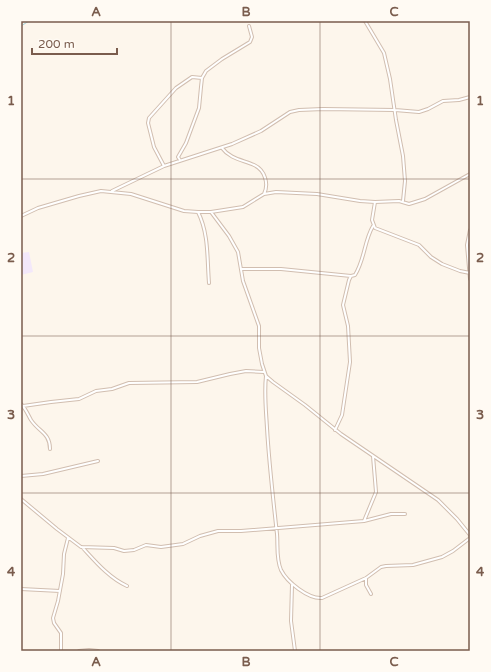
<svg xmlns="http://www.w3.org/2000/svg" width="491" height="672" viewBox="0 0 491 672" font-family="'Varela Round',sans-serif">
<rect width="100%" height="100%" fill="#fdf6ec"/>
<path fill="#f3e8fa" d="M29,252l4,20 -12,3v-22z"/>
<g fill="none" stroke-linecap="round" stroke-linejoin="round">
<path stroke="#a5d3da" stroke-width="1" d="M21,26l8,-5"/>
<defs>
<path id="minor" d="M365,21l19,32 6,26 6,41 7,36 2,25 -2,20
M222,148c8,11 21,12 32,17 11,5 15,19 10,29
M180,160l-2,-3 8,-14 13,-35 2,-21 1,-9 4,-7 16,-12 28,-17 2,-5 -3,-11
M164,166l-10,-19 -6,-24 1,-5 27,-30 16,-11 10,1
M112,191l52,-25 68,-22 29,-13 29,-19 9,-2 24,-1 72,1 24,2 9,-3 15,-8 16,-1 11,-3
M375,202l-3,18 3,8 44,17 12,12 11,7 18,7 10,2
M198,212c11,22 9,47 11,71
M211,212l18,24 9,16 5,29 16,45v22l3,16 4,12 7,6 32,23 36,29 97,66 19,19 13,16
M21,216l17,-8 41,-12 22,-5 30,3 53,17 14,1h13l32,-5 21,-13 12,-2 41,2 43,7 15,1 24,-1 10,3 16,-5 45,-25
M470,230l-3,15 3,34
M241,269h40l70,7
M266,376c-2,17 0,34 1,52 2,35 6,70 10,106 1,11 -1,25 4,36 6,12 27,29 41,28l44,-20 15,-11 5,-1 27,-1 29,-8 11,-6 17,-13
M21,404c5,5 7,11 10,16 8,12 19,13 19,29
M23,406l28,-4 28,-3 17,-8 16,-2 17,-6 68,-1 33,-8 16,-3 18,1
M335,430l7,-15 8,-53 -2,-36 -5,-21 6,-25 2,-4 4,-1c10,-16 9,-34 18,-49
M21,476l22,-2 55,-13
M21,499l36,30 24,18 33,1 10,3 10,-1 12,-5 15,2 22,-3 17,-8 18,-5h23l123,-10 27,-7h14
M364,521l12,-29 -3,-36
M82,547c13,14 27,31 45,39
M366,578v7l5,9
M292,585l-1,36 4,30
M21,589l39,2
M61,651v-18l-7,-10 -1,-5 5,-17 5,-27 1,-20 4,-16
M79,651l10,-1 9,1"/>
</defs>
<use href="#minor" stroke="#d1beb0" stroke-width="4"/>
<use href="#minor" stroke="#fff" stroke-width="2"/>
</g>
<path fill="none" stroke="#7a5c4d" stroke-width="1" stroke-opacity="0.55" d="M171,21v630M320,21v630M21,179h449M21,336h449M21,493h449"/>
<rect width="491" height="672" fill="none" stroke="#fffaf3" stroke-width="44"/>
<path d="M32 48v6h85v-6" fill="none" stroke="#7a5c4d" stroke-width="2"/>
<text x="38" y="48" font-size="12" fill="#7a5c4d" stroke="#fffaf3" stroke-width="3" paint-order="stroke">200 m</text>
<rect x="22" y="22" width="447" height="628" fill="none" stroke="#7a5c4d" stroke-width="1.5"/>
<g font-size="13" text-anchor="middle" font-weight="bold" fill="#7a5c4d">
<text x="96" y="16">A</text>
<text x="246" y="16">B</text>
<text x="394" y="16">C</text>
<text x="11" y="105">1</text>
<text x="480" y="105">1</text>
<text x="11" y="262">2</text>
<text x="480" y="262">2</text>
<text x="11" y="419">3</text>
<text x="480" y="419">3</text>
<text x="11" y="576">4</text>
<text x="480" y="576">4</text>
<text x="96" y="666">A</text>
<text x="246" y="666">B</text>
<text x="394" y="666">C</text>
</g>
</svg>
